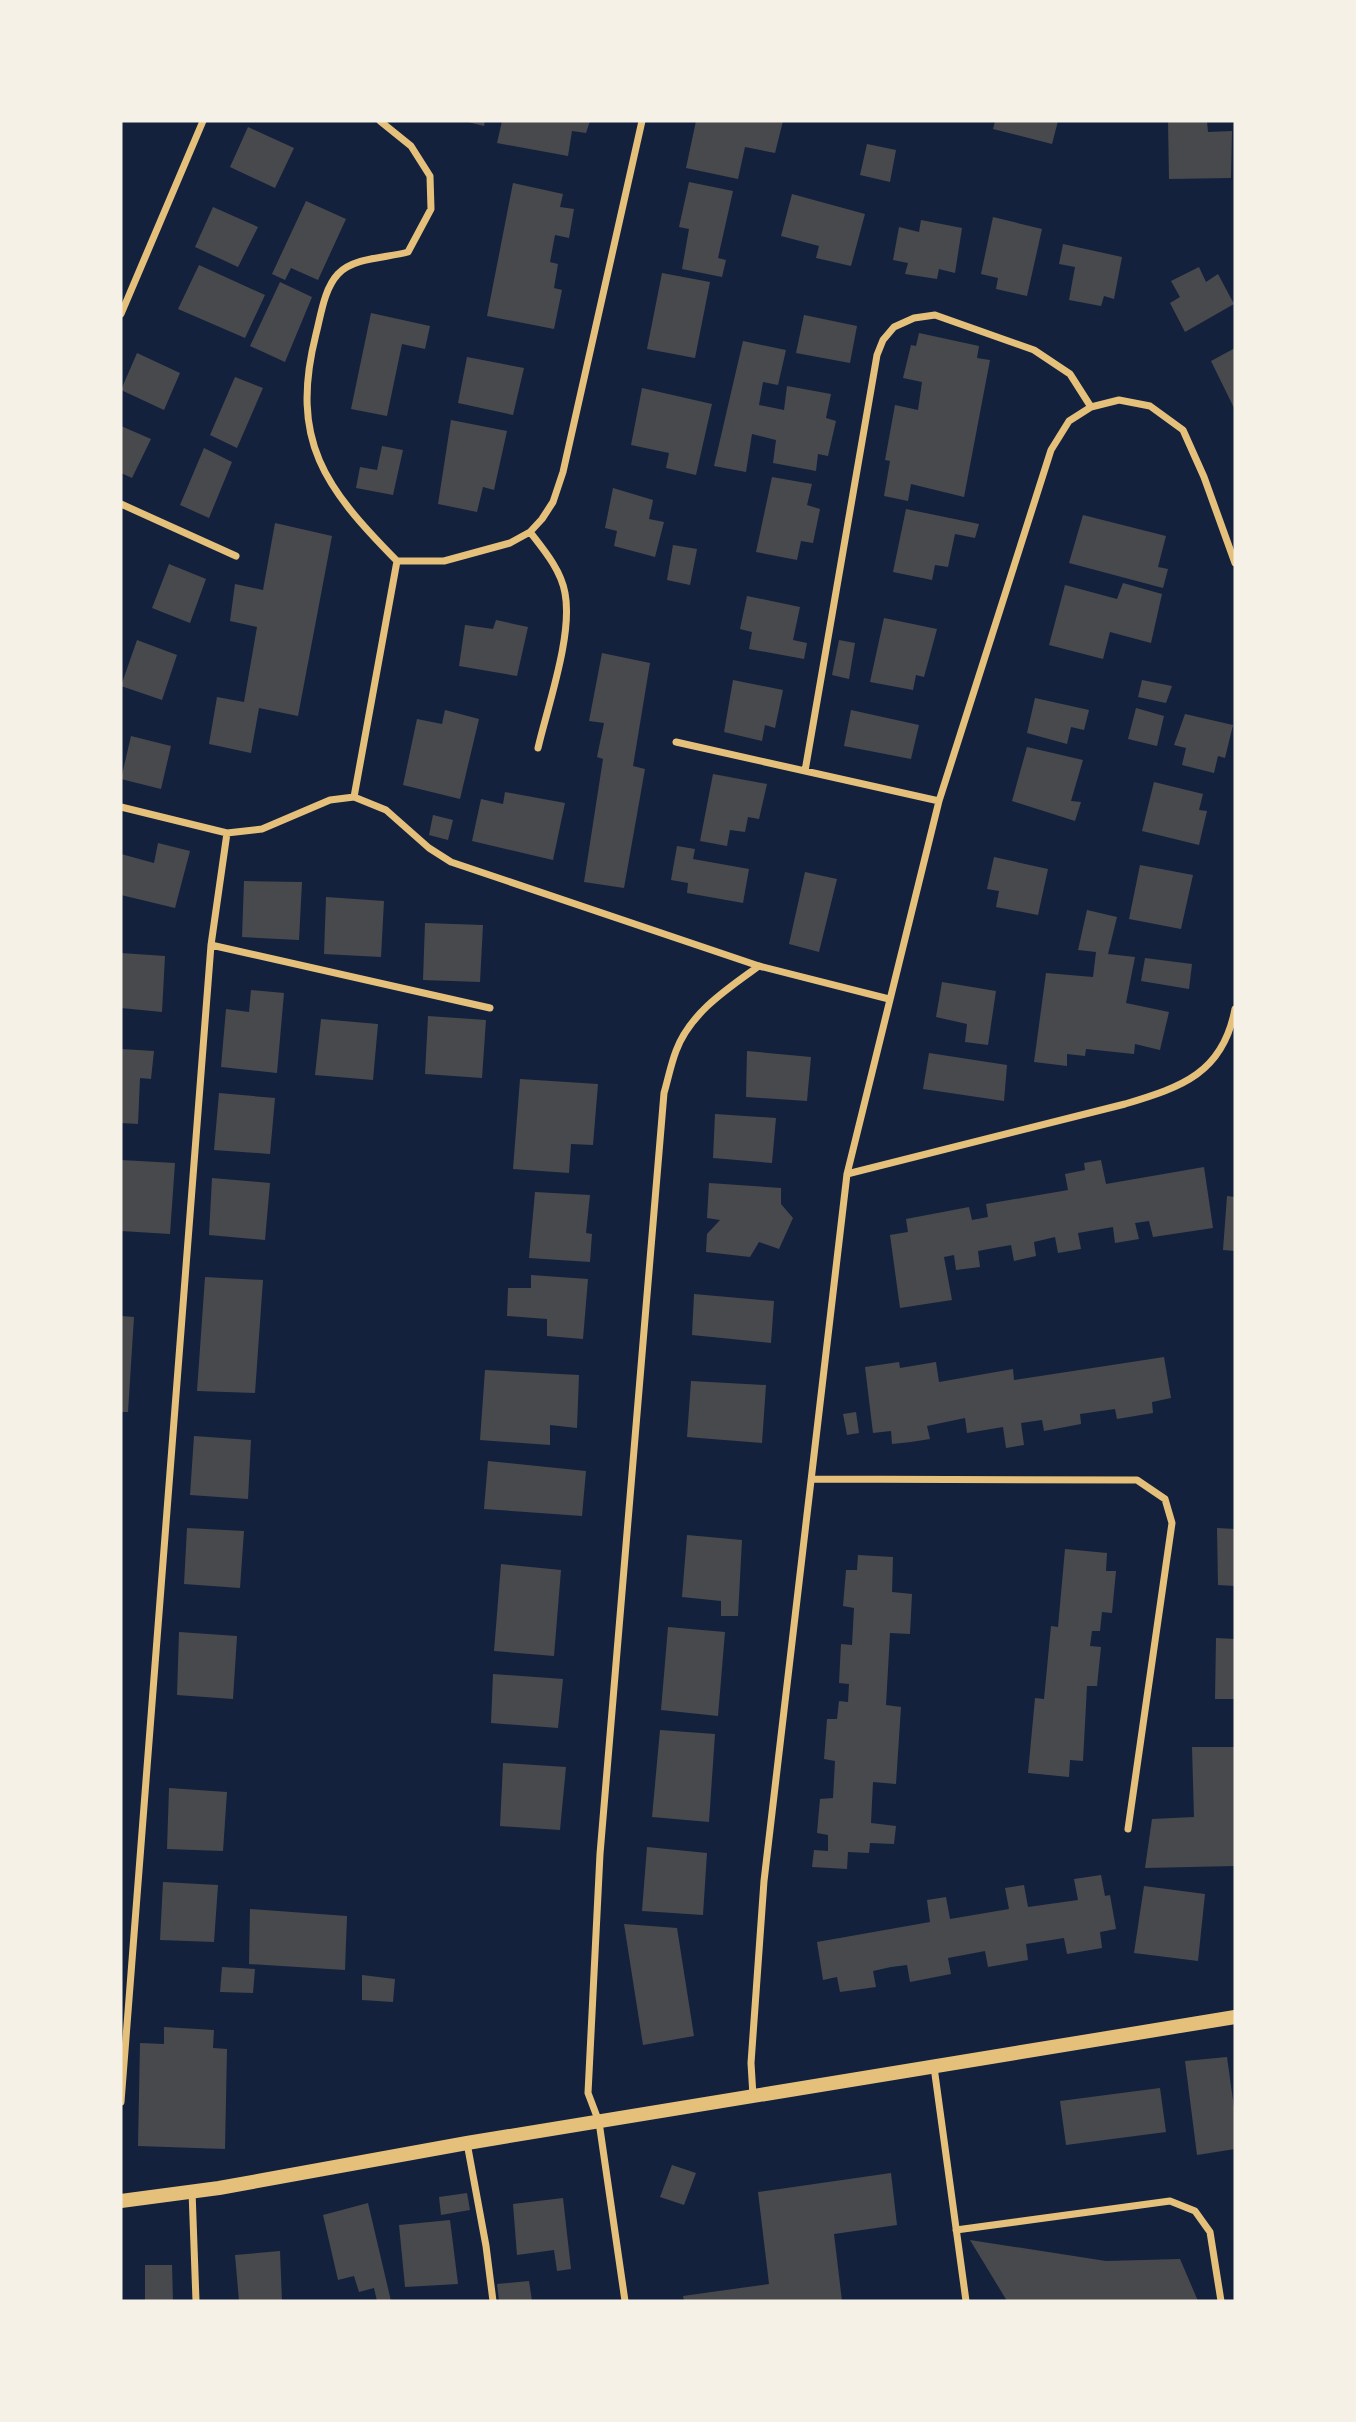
<svg xmlns="http://www.w3.org/2000/svg" width="1356" height="2422" viewBox="0 0 1356 2422" font-family="Helvetica,sans-serif">
<rect width="100%" height="100%" fill="#14213d"/>
<path fill="#48494c" d="M464,121h21l-1,5z
M502,121h88l-4,12 -14,-2 -4,25 -71,-13z
M696,121h87l-8,32 -30,-6 -7,32 -52,-11z
M995,121h63l-6,23 -59,-15z
M1168,121h39l1,11 24,-1 -1,47 -62,1z
M248,127l46,21 -19,40 -45,-21z
M867,144l29,6 -6,32 -30,-7z
M689,182l44,9 -15,67 8,2 -4,17 -40,-8 7,-40 -10,-2z
M513,183l50,11 -3,13 14,2 -5,29 -14,-3 -5,27 8,2 -4,24 8,2 -8,39 -67,-13z
M792,194l73,20 -14,52 -35,-8 3,-12 -38,-10z
M306,201l40,18 -28,61 -27,-12 -6,12 -13,-6z
M213,207l45,20 -20,40 -43,-20z
M993,217l49,12 -15,67 -31,-7 2,-11 -17,-4z
M921,220l41,8 -7,45 -16,-4 -2,10 -32,-5 3,-11 -15,-3 6,-33 20,5z
M1063,244l59,13 -8,42 -10,-3 -3,10 -32,-6 6,-33 -16,-3z
M199,265l66,30 -20,43 -67,-29z
M1199,267l7,15 12,-8 16,30 -49,28 -15,-29 10,-6 -9,-16z
M662,273l48,9 -15,76 -48,-9z
M280,282l32,15 -27,65 -35,-16z
M371,313l59,13 -5,23 -23,-5 -15,72 -36,-7z
M804,315l53,11 -7,37 -54,-10z
M919,333l60,13 -2,12 13,2 -26,137 -53,-13 -3,17 -24,-5 6,-35 -5,-1 10,-55 23,5 4,-28 -19,-4 8,-33 5,1z
M743,341l43,9 -8,35 -15,-3 -4,23 25,5 3,-24 44,8 -5,24 10,3 -8,35 -10,-2 -2,17 -43,-8 3,-23 -24,-6 -6,38 -32,-6z
M1235,348v62l-24,-49z
M137,353l43,20 -16,37 -43,-20z
M467,357l57,11 -11,47 -55,-12z
M235,377l28,11 -26,60 -27,-13z
M642,388l70,16 -16,71 -30,-7 3,-15 -38,-8z
M451,420l56,11 -13,59 -11,-3 -6,25 -39,-8z
M121,426l30,13 -19,39 -11,-5z
M382,446l21,4 -10,45 -37,-7 4,-21 17,3z
M204,448l28,14 -23,56 -29,-13z
M772,477l40,7 -5,21 13,4 -7,34 -12,-2 -4,19 -41,-8z
M613,488l40,12 -4,19 15,3 -9,35 -41,-11 3,-15 -12,-3z
M906,509l73,15 -4,14 -20,-4 -7,33 -13,-2 -3,15 -39,-8z
M1083,515l83,21 -8,31 10,2 -5,19 -94,-25z
M275,523l57,13 -34,180 -39,-8 -8,45 -42,-9 8,-47 27,5 13,-75 -27,-6 5,-37 28,6z
M673,545l24,4 -7,36 -23,-5z
M169,564l37,15 -16,44 -38,-15z
M1123,583l39,11 -11,49 -41,-11 -7,27 -54,-14 16,-60 52,14z
M747,596l53,11 -7,33 14,3 -3,16 -55,-10 3,-17 -12,-3z
M884,618l53,11 -13,48 -8,-2 -3,15 -43,-8z
M496,620l32,7 -11,49 -58,-10 6,-41 28,4z
M137,640l40,15 -15,45 -41,-14z
M839,640l16,3 -6,36 -17,-4z
M602,653l48,10 -17,103 12,3 -21,119 -40,-6 19,-123 -6,-2 7,-34 -15,-2z
M733,680l50,10 -8,38 -10,-3 -3,16 -38,-9z
M1142,680l30,6 -6,17 -28,-6z
M1035,698l54,12 -5,20 -13,-3 -4,17 -40,-11z
M1136,708l28,8 -7,30 -29,-7z
M445,710l34,9 -19,80 -57,-14 14,-66 25,5z
M851,710l68,15 -8,34 -67,-13z
M1185,714l48,11 -8,33 -7,-2 -4,17 -32,-8 4,-17 -12,-3z
M131,736l40,10 -10,43 -40,-10z
M1027,747l56,13 -12,41 10,1 -6,19 -63,-20z
M713,774l54,10 -8,35 -11,-2 -3,15 -15,-2 -3,16 -27,-5z
M1154,782l49,12 -4,16 8,1 -8,34 -57,-14z
M505,792l60,11 -12,57 -81,-19 9,-42 22,5z
M433,815l20,5 -5,20 -19,-5z
M158,843l32,8 -15,57 -54,-13v-41l33,9z
M677,846l18,3 -2,10 56,10 -6,34 -56,-10 1,-10 -17,-3z
M994,857l54,12 -10,46 -42,-8 3,-16 -12,-2z
M1140,865l53,10 -12,54 -52,-10z
M805,872l32,7 -18,73 -30,-8z
M244,881l58,1 -3,58 -57,-3z
M326,897l58,4 -3,56 -57,-3z
M1087,910l30,7 -9,37 27,3 -9,46 43,9 -9,38 -25,-6 -1,10 -48,-5 -1,7 -18,-2v12l-33,-4 12,-89 47,4 3,-25 -18,-2z
M425,923l58,2 -3,57 -57,-2z
M121,953l44,3 -3,56 -41,-4z
M1145,958l47,6 -3,25 -48,-8z
M942,982l54,9 -8,54 -23,-3 2,-18 -31,-7z
M251,990l33,3 -7,80 -56,-6 5,-58 23,3z
M428,1016l58,4 -4,58 -57,-4z
M321,1019l57,5 -5,56 -58,-5z
M121,1049l33,2 -3,28 -11,-1 -2,46 -17,-1z
M747,1051l64,6 -4,44 -61,-4z
M929,1053l78,12 -3,36 -81,-12z
M520,1079l78,5 -5,61 -22,-1 -2,29 -56,-4z
M219,1093l56,5 -5,56 -56,-4z
M715,1114l61,4 -4,45 -59,-5z
M121,1160l54,3 -5,71 -49,-3z
M1101,1160l5,24 98,-17 9,61 -60,9 -4,-16 -14,2 4,16 -24,4 -2,-16 -35,6 3,16 -23,4 -3,-16 -21,5 2,14 -22,5 -3,-16 -17,3 -16,3 2,16 -24,3 -2,-15 -10,2 8,43 -52,8 -10,-73 18,-3 -2,-13 63,-12 3,13 16,-3 -2,-13 82,-14 -3,-16 20,-4 -1,-7z
M212,1178l58,5 -5,57 -56,-5z
M709,1183l72,5v16l12,14 -14,31 -20,-7 -9,15 -44,-5 1,-18 13,-14 -13,-2z
M535,1192l55,3 -4,38 6,1 -2,28 -61,-4z
M1227,1196l8,1v54l-12,-1z
M531,1275l57,4 -5,60 -36,-3v-17l-40,-3 1,-28h23z
M205,1277l58,3 -8,113 -58,-2z
M694,1294l80,7 -3,42 -79,-8z
M121,1316l13,1 -6,95h-7z
M1164,1357l7,41 -19,4 1,11 -36,6 -2,-10 -35,5 1,10 -37,7 -2,-11 -21,3 3,22 -18,3 -3,-21 -36,6 -2,-15 -38,8 3,13 -19,3 -19,2 -1,-13 -18,2 -8,-66 34,-5 1,6 36,-6 3,20 74,-13 1,11z
M485,1370l94,5 -2,53 -27,-3v20l-70,-5z
M691,1381l75,4 -4,58 -75,-6z
M856,1412l3,21 -12,2 -4,-21z
M194,1436l57,4 -3,59 -58,-4z
M488,1461l98,10 -4,45 -98,-7z
M187,1528l57,3 -4,57 -56,-4z
M1217,1528l18,1v57l-17,-1z
M687,1535l55,5 -4,76h-17v-15l-39,-4z
M1065,1549l42,4 -1,18h10l-4,42 -10,-1 -2,19h-8l-2,15 11,1 -4,39h-10l-4,75 -13,-1 -1,17 -41,-4 7,-75 9,1 7,-73 7,1z
M858,1555l35,2 -1,35 20,2 -2,40 -20,-1 -4,72 15,2 -5,77 -23,-2 -2,41 25,3 -2,18 -24,-1 -1,10 -21,-1 -1,17 -35,-2 2,-17 14,1v-16l-11,-2 3,-34 13,-1 2,-37 -11,-2 3,-40h10l2,-18 9,1 1,-18 -10,-1 2,-39 11,1 2,-37 -11,-2 3,-36h11z
M501,1564l60,6 -7,86 -60,-5z
M668,1627l57,5 -7,84 -57,-6z
M179,1632l58,4 -4,63 -56,-4z
M1216,1638l19,1v60h-20z
M493,1674l70,5 -5,49 -67,-5z
M660,1730l55,4 -6,88 -57,-5z
M1192,1747h43v119l-90,2 7,-49 42,-2z
M503,1763l63,4 -6,63 -60,-4z
M169,1788l58,4 -4,59 -56,-2z
M647,1847l60,6 -4,62 -61,-4z
M1101,1875l4,21 5,-1 6,34 -16,3 2,16 -35,6 -3,-16 -38,6 2,16 -40,7 -3,-16 -37,7 3,16 -41,8 -3,-17 -16,2 -18,4 3,16 -36,5 -3,-15 -14,3 -6,-38 113,-20 -3,-22 19,-3 4,22 59,-10 -4,-21 19,-3 4,22 50,-7 -4,-21z
M163,1882l55,3 -4,57 -54,-2z
M1144,1886l61,8 -7,67 -64,-8z
M250,1909l97,7 -2,54 -96,-6z
M624,1924l53,4 17,108 -51,9z
M222,1967l33,2 -2,24 -33,-1z
M362,1975l33,4 -2,23 -31,-2z
M164,2027l50,3 -1,18 14,1 -2,100 -87,-3 2,-103 24,1z
M1227,2057l8,58v34l-38,6 -12,-94z
M1160,2088l6,44 -100,13 -6,-44z
M672,2165l24,8 -12,32 -24,-8z
M891,2173l6,52 -63,9 8,67h-158l-1,-5 86,-12 -11,-92z
M467,2193l3,17 -29,5 -2,-18z
M563,2198l8,71 -14,2 -3,-21 -37,5 -4,-51z
M368,2203l23,98h-14l-3,-13 -15,4 -5,-16 -16,4 -15,-65z
M450,2220l8,64 -53,3 -6,-62z
M970,2240l136,21 74,-2 18,42h-191z
M280,2251l2,50h-43l-4,-46z
M145,2265h27l1,36h-28z
M529,2281l3,20h-33l-2,-17z"/>
<g fill="none" stroke-linecap="round" stroke-linejoin="round">
<path stroke="#e5c07b" stroke-width="7" d="M121,314l82,-193
M121,504l115,52
M530,532c14,18 31,38 35,61 8,42 -17,112 -27,155
M397,561h47l66,-18 20,-11 12,-13 11,-17 10,-30 79,-351
M676,742l263,59
M805,771l72,-416 6,-15 11,-13 20,-9 21,-3 99,35 36,24 21,33
M354,797l43,-236c-72,-73 -108,-120 -81,-227 5,-19 8,-45 22,-60 16,-17 49,-16 70,-22l23,-43 -1,-33 -19,-30 -31,-25
M121,807l106,26 35,-4 68,-29 24,-3 32,13 43,38 22,14 308,104 130,33
M211,945l279,63
M847,1174l278,-70c57,-17 98,-31 110,-95
M812,1479l325,1 28,19 7,24 -44,306
M934,2067l32,234
M753,2096l-2,-33 13,-182 83,-707 92,-373 112,-351 18,-29 22,-14 28,-7 31,6 33,24 21,47 31,86
M121,2102l90,-1157 16,-112
M467,2143l19,103 7,55
M192,2191l4,110
M956,2230l214,-29 25,10 15,21 11,69
M625,2301l-26,-179 -11,-29 12,-239 64,-761c4,-14 7,-29 12,-42 14,-38 51,-62 83,-85"/>
<path stroke="#e5c07b" stroke-width="14" d="M121,2201l98,-13 248,-45 768,-126"/>
</g>
<rect width="1356" height="2422" fill="none" stroke="#f6f1e7" stroke-width="245"/>
</svg>
